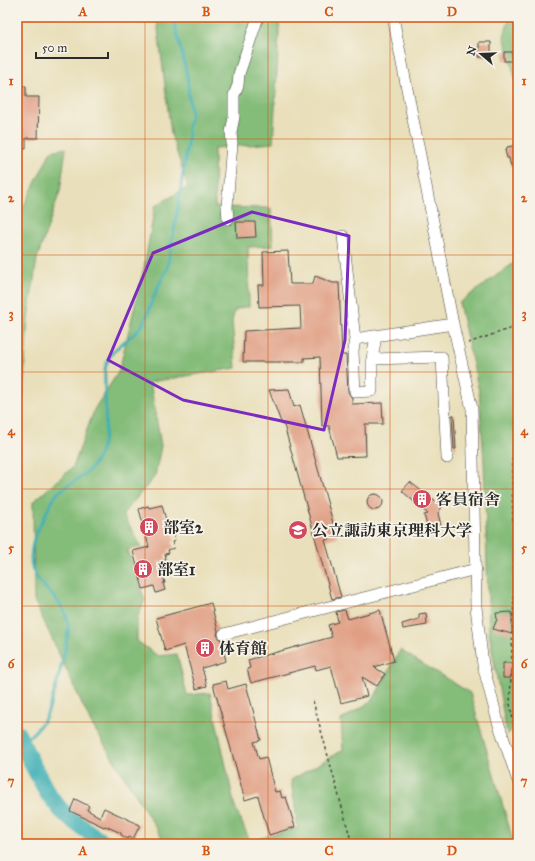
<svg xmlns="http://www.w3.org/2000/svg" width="535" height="861" viewBox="0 0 535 861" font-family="'IM FELL Great Primer','Noto Serif JP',serif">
<rect width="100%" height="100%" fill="#f7f3e8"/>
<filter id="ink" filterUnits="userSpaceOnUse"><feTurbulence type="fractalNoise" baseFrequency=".025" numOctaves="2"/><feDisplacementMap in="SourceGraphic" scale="8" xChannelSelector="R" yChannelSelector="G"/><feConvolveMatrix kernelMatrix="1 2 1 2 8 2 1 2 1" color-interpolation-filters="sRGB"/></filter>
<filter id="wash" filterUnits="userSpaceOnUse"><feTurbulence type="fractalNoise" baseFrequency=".012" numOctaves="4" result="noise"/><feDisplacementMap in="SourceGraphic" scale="16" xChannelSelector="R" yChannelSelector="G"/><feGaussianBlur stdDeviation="0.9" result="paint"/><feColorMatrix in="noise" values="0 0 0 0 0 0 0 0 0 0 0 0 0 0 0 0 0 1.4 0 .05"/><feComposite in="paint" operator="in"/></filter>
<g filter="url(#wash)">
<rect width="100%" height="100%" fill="#e9dfba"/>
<path fill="#84bc79" stroke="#587452" d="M159,17h121l-7,126 -59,5 1,59 56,1 2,38 -25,1 1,60h-6l-8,3 -3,11 4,47 -86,14 11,64 -6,30 -32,38 18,32 -14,4 18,50 -8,18v23l21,15 19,-2 10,41 23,-2 25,114 15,34 48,-13 -7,-48 52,-30 -2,-30 32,-20 27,-50 70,43 44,151h-348l-75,-121 -57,-123 -1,-98 40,-35 22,-59 24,-37 25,-103 11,-62 33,-19 -17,-53 -14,-113z
M510,17h8v72l-14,-53z
M66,148l-6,43 -23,68 -9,59 -8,119 -3,5v-222l34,-69z
M518,260v464l-11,11 -18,-103 -5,-169 -5,-72 -20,-88z"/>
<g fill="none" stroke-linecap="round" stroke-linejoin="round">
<path stroke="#3fb0b6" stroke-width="3" d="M22,743c9,-8 18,-15 23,-25 7,-13 26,-83 23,-96 -8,-35 -46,-35 -35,-79 1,-7 21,-48 26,-51 14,-12 29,-15 38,-33 12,-21 8,-50 8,-73 0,-7 -1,-15 1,-21 6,-21 30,-26 39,-45 4,-8 6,-17 10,-26 3,-8 8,-16 11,-24 4,-10 4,-21 6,-30 7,-34 11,-68 16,-101v-13l3,-9 -4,-42 -14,-58"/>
<path stroke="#3fb0b6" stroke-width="17" d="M17,733l12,25 19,36 13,16 11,10 33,24"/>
</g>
<g id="blocks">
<path fill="#e09d82" d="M479,42h12v15h-12z
M504,52h8v9h-8z
M17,86h9v11h13l-1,41h-12v11l-9,-1z
M518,145v21l-7,1 -2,-9h-2l-2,-8 2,-1v-2z
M236,222h19l1,15 -19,1z
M288,251l2,33h23l2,-8 18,7h6l3,72h4l2,37 4,6v6l30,-1 1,21h-18l1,32 -29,1 -8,-31h-7l-2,-69 -16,1v4h-61l1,-31 57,-3 -1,-22 -41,1 -1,-22h6l-1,-33z
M289,389l5,18 6,-2 37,132 -12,3 16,57 -9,2 -48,-174h-2l-13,-35z
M452,415h2l2,34h-2z
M410,482l32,25 -4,6 3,13 -13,3 -4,-14 4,-1 -26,-23z
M367 502a8 8 0 1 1 16 0a8 8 0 1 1-16 0Z
M162,505l6,23 3,-1 4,14 -3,1 2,6 -6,2 1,3 -4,1 1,6 -7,2 6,21h-2l2,7 -9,3 -2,-7 -11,3 -10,-38 16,-4 -10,-38 9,-3 1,2z
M211,603l7,28 -1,4 4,5 5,21 -24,7 5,18 -11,3 -12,-44 -19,6 -9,-33z
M345,610l3,9 32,-9 14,51 -20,6 11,7 -8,12 -15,-9 5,19 -26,7 -10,-37 -15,4 -1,-4 -64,17 -4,-14 3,-1 -2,-8 84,-23 -4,-12 10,-3 -2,-10z
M512,612v22l-19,-5 4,-10 -1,-6z
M426,613l1,12 -24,4 -1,-5 17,-5v-5z
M503,663h9l-1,15h-8z
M226,681l2,8 18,-5 15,56 -7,2 5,17 7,-2 9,35 5,-1 2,7 4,-1 9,30 -26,8 -11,-39 -13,4 -32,-116z
M75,799l14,7 -2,4 13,7 4,-9 36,17 -7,14 -4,-2 -1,2 -7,-4v-2l-16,-7 -1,1 -34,-16z"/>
</g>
</g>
<g filter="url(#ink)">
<use href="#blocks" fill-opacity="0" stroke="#484640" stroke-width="1"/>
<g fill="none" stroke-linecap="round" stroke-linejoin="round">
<defs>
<path id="minor" d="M393,17l60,307 19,85 4,198 7,58 15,57 20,59
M228,219l-1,-12 5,-64 -1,-11 3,-15v-22l4,-10 1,-11 19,-57
M343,236l12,103 -2,12 2,41 17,-1v-32l4,-23
M355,339l98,-15
M372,359l70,-2 5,101
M224,634l252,-65"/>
</defs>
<use href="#minor" stroke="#484640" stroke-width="12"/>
<path stroke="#484640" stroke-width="1.5" stroke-dasharray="3 3" stroke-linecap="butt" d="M468,343l50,-17
M313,701l39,143
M517,742l-7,-38 4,-111 -2,-129 6,-67"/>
<use href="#minor" stroke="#fff" stroke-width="11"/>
</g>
</g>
<path fill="none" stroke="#7b2cbf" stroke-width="3" stroke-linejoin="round" d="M252,212l97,24 -4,104 -21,90 -141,-30 -75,-40 45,-107z"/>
<path fill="none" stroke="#d5540f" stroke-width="1" stroke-opacity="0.55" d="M145,17v827M268,17v827M390,17v827M17,139h501M17,255h501M17,372h501M17,489h501M17,606h501M17,722h501"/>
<defs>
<symbol id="building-disc" viewBox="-11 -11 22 22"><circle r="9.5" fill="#d1495b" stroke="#f7f3e8"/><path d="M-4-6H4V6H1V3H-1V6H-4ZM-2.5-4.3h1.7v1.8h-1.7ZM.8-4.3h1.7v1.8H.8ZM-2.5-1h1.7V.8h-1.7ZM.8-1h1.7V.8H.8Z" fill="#fff"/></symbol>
<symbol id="university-disc" viewBox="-11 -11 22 22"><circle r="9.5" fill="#d1495b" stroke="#f7f3e8"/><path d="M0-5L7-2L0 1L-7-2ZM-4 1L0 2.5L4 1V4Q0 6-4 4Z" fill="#fff"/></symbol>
</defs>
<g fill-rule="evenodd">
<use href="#building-disc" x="411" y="488" width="22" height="22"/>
<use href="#building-disc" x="138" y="516" width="22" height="22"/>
<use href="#university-disc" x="287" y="519" width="22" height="22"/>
<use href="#building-disc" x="132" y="558" width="22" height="22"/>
<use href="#building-disc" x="194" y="637" width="22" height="22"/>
</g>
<g text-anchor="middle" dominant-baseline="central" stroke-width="3.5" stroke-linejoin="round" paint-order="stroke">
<g font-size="16" font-weight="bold" fill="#2b2b2b" stroke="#f7f3e8" text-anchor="start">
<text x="436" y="499">客員宿舎</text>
<text x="163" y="527">部室2</text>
<text x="312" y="530">公立諏訪東京理科大学</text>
<text x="157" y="569">部室1</text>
<text x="219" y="648">体育館</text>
</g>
</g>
<rect width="535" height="861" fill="none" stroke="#f7f3e8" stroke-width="44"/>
<g transform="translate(481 54) rotate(289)" stroke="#f7f3e8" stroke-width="3" paint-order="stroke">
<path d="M0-3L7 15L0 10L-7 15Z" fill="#2b2b2b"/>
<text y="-6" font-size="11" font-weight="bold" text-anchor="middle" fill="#2b2b2b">N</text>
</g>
<path d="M36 52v6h72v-6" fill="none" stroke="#2b2b2b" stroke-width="2"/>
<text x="42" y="52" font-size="12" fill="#2b2b2b" stroke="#f7f3e8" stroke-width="3" paint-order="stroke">50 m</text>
<rect x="22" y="22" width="491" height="817" fill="none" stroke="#d5540f" stroke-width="1.5"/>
<g font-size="13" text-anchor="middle" font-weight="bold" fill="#d5540f">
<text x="83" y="16">A</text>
<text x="206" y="16">B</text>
<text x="329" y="16">C</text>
<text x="452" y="16">D</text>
<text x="11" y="85">1</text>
<text x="524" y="85">1</text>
<text x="11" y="202">2</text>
<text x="524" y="202">2</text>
<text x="11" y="318">3</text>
<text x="524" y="318">3</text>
<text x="11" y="435">4</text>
<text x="524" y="435">4</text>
<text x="11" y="552">5</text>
<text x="524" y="552">5</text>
<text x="11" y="668">6</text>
<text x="524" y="668">6</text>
<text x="11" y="785">7</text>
<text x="524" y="785">7</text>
<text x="83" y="855">A</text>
<text x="206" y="855">B</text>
<text x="329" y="855">C</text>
<text x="452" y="855">D</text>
</g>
</svg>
